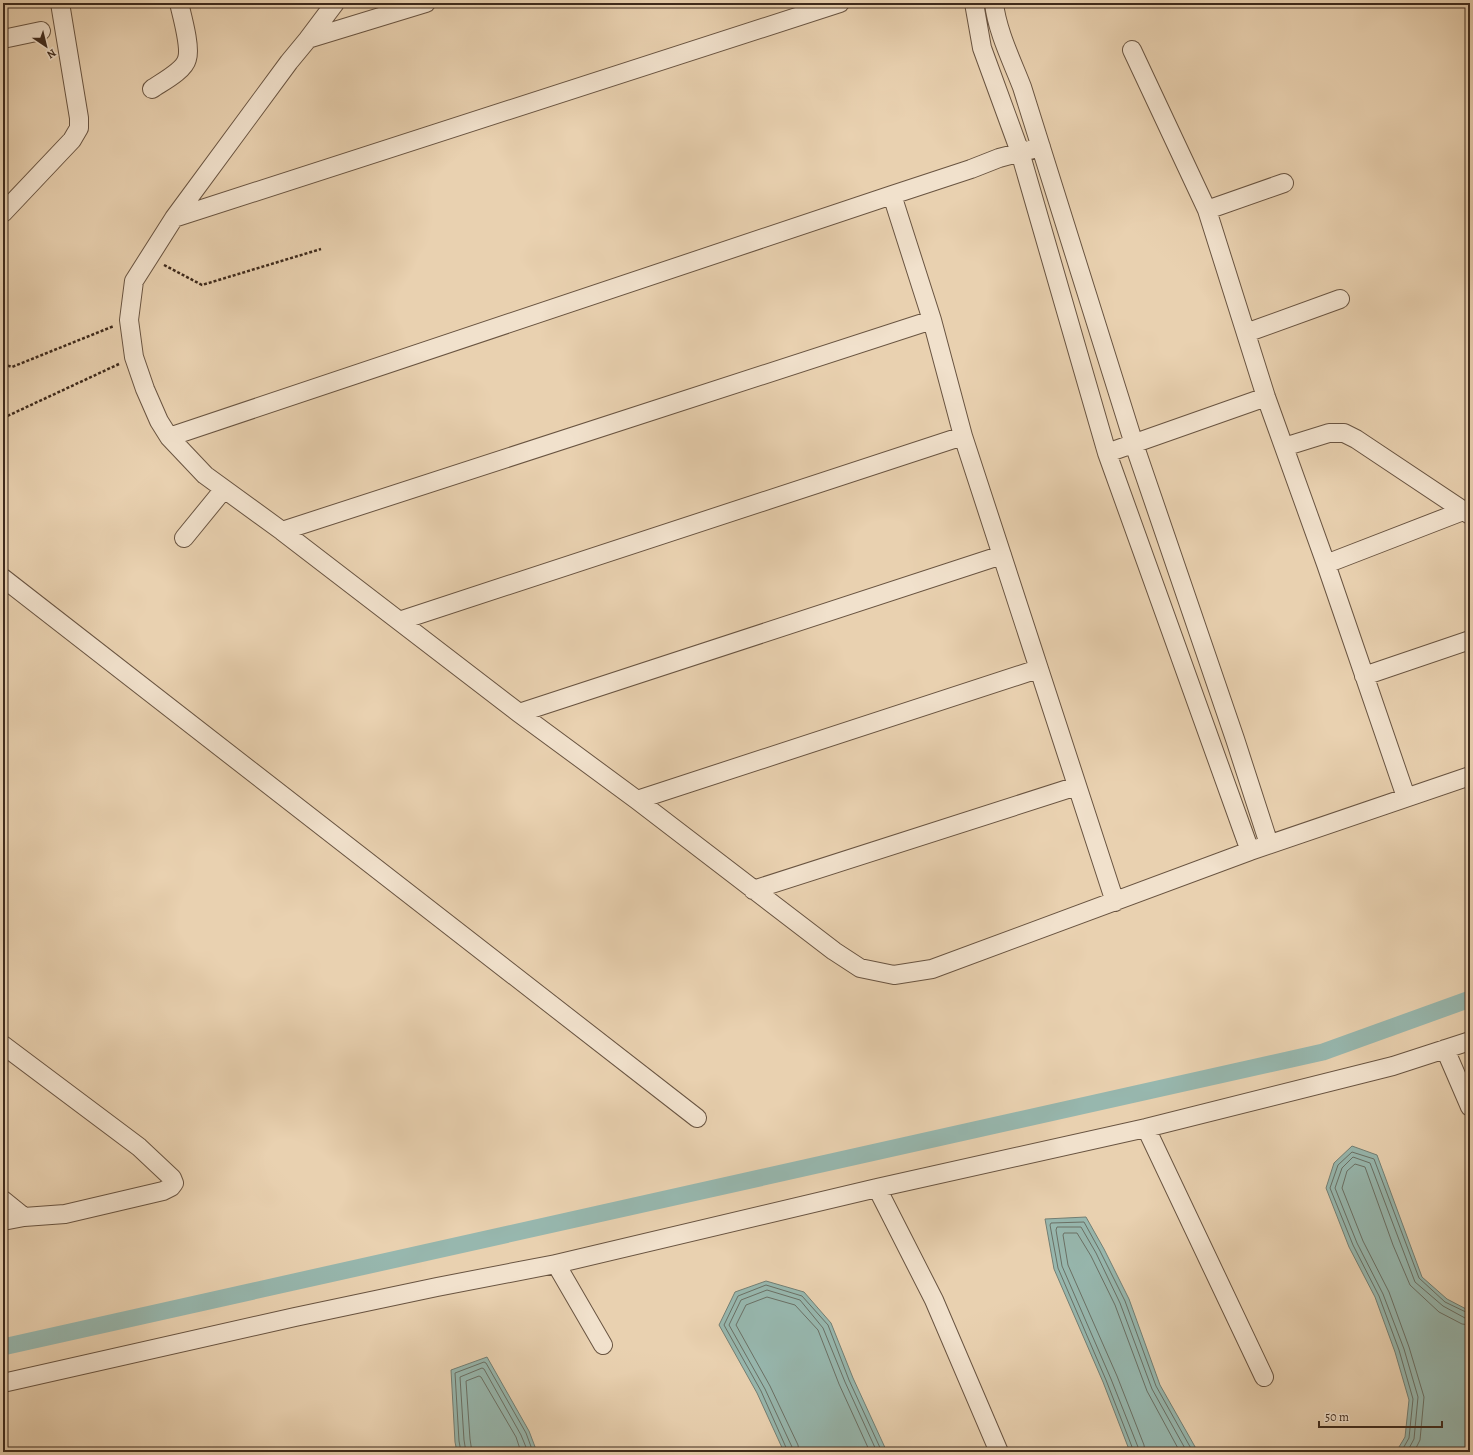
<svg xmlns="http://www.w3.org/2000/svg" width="1473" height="1455" viewBox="0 0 1473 1455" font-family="Alegreya,serif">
<rect width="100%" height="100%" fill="#e9d1b0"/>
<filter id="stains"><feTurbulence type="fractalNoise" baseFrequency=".005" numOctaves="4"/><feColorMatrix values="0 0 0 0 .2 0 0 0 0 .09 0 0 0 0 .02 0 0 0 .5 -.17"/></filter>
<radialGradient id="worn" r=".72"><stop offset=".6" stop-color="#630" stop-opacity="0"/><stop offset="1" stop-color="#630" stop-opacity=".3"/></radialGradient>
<path fill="#97b7ae" stroke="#737f74" d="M1352,1146l25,9 45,122 25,22 23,12v141h-74l9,-15 4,-37 -14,-48 -20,-55 -26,-50 -23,-59 8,-25z
M1086,1217l18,32 25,50 31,86 38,67h-68l-27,-70 -49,-113 -9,-50z
M766,1281l38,11 27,31 22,55 34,74h-103l-27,-59 -38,-68 16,-33z
M487,1357l42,74 8,21h-80l-2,-10 -4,-72z"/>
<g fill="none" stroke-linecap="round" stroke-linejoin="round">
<path stroke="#6a7065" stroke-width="1" d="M461,1452l-2,-11 -4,-68 29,-11 2,1 40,70 7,19
M466,1452l-2,-12 -4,-63 22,-9 2,1 37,66 7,17
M472,1452l-2,-13 -4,-58 13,-5 2,1 35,60 5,15
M788,1452l-27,-61 -37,-66 14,-29 28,-11 36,11 26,29 21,55 33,72
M793,1452l-1,-5 -27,-58 -36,-64 12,-25 26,-10 33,10 23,28 22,54 32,70
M799,1452l-1,-7 -28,-59 -34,-61 10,-20 21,-8 28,8 23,25 21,54 31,68
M1134,1452l-28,-72 -48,-112 -8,-43 1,-2 33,-1 16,29 25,50 31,85 37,66
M1139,1452l-1,-5 -27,-68 -49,-113 -6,-36 1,-3h24l15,26 24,50 32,86 35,63
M1145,1452l-1,-7 -27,-69 -49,-111 -5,-30 1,-2h13l14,23 24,49 32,86 33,61
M1401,1452l8,-14 4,-39 -14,-49 -20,-54 -26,-51 -23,-57 8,-23 14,-13 22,7 45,119 26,24 25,12
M1407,1452l7,-13 4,-42 -14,-48 -21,-55 -26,-51 -22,-55 7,-20 11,-11 17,6 45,119 28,24 22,12 5,1
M1414,1452l6,-12 4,-43 -15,-50 -20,-55 -26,-51 -21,-53 5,-17 8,-7 10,3 28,78 17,40 29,27 23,12 8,1"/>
<path stroke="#97b7ae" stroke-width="17" d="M3,1347l1320,-295 147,-53"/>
<defs>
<path id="minor" d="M335,3l-27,36 -19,23 -115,156 -40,63 -5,39 5,37 11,32 14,32 10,16 36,38 77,56 237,182 118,87 197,151 26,17 34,7 38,-6 318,-118 220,-75
M974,3l8,45 38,104 87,301 143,398
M994,3c3,28 18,58 28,84l112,357 101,295 34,105
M3,39l38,-8
M308,39l118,-36
M1132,50l75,160 59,187 60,167 80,233
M152,89c10,-7 32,-18 35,-30 4,-12 -5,-43 -8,-56
M892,195l40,125 31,116 152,466
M1207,210l77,-27
M3,213l69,-73 7,-12v-10l-19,-115
M174,218l666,-215
M1246,333l94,-34
M169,437l723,-242 79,-26 28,-11 42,-11
M1284,447l45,-14h15l12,6 114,76
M1107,453l159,-56
M282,531l650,-211
M184,538l40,-49
M1326,564l137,-53
M3,578l694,540
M399,621l564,-185
M1364,676l106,-36
M519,713l483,-158
M637,800l401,-131
M753,890l324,-104
M3,1045l136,102 33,31 2,5 -3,4 -8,4 -98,23 -41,3 -21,4
M1445,1049l25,58
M1146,1128l118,249
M877,1188l57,112 65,152
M3,1200l21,17
M556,1264l47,81
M3,1383l292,-66 142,-30 119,-23 321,-76 269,-60 247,-62 77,-25"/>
</defs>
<use href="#minor" stroke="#695441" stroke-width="20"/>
<path stroke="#3e2a1c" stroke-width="2.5" stroke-dasharray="3 2" stroke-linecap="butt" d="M164,265l38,20 119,-36
M3,364l9,3 102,-41
M3,418l116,-54"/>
<use href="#minor" stroke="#f1e1cc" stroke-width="18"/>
</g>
<rect width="1473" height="1455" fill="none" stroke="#e9d1b0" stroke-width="16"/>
<rect x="4" y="4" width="1465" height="1447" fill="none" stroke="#3e2a1c" stroke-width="2"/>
<rect x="8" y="8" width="1457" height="1439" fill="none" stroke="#3e2a1c"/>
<g transform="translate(46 46) rotate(145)" stroke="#f1e1cc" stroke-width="3" paint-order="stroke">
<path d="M0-3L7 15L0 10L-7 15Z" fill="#3e2a1c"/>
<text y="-6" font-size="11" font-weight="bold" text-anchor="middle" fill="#3e2a1c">N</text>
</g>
<path d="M1319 1421v6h123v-6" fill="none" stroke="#3e2a1c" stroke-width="2"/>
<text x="1325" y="1421" font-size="12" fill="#3e2a1c" stroke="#f1e1cc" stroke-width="3" paint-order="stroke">50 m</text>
<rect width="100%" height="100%" filter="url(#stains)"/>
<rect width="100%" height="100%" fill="url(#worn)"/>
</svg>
